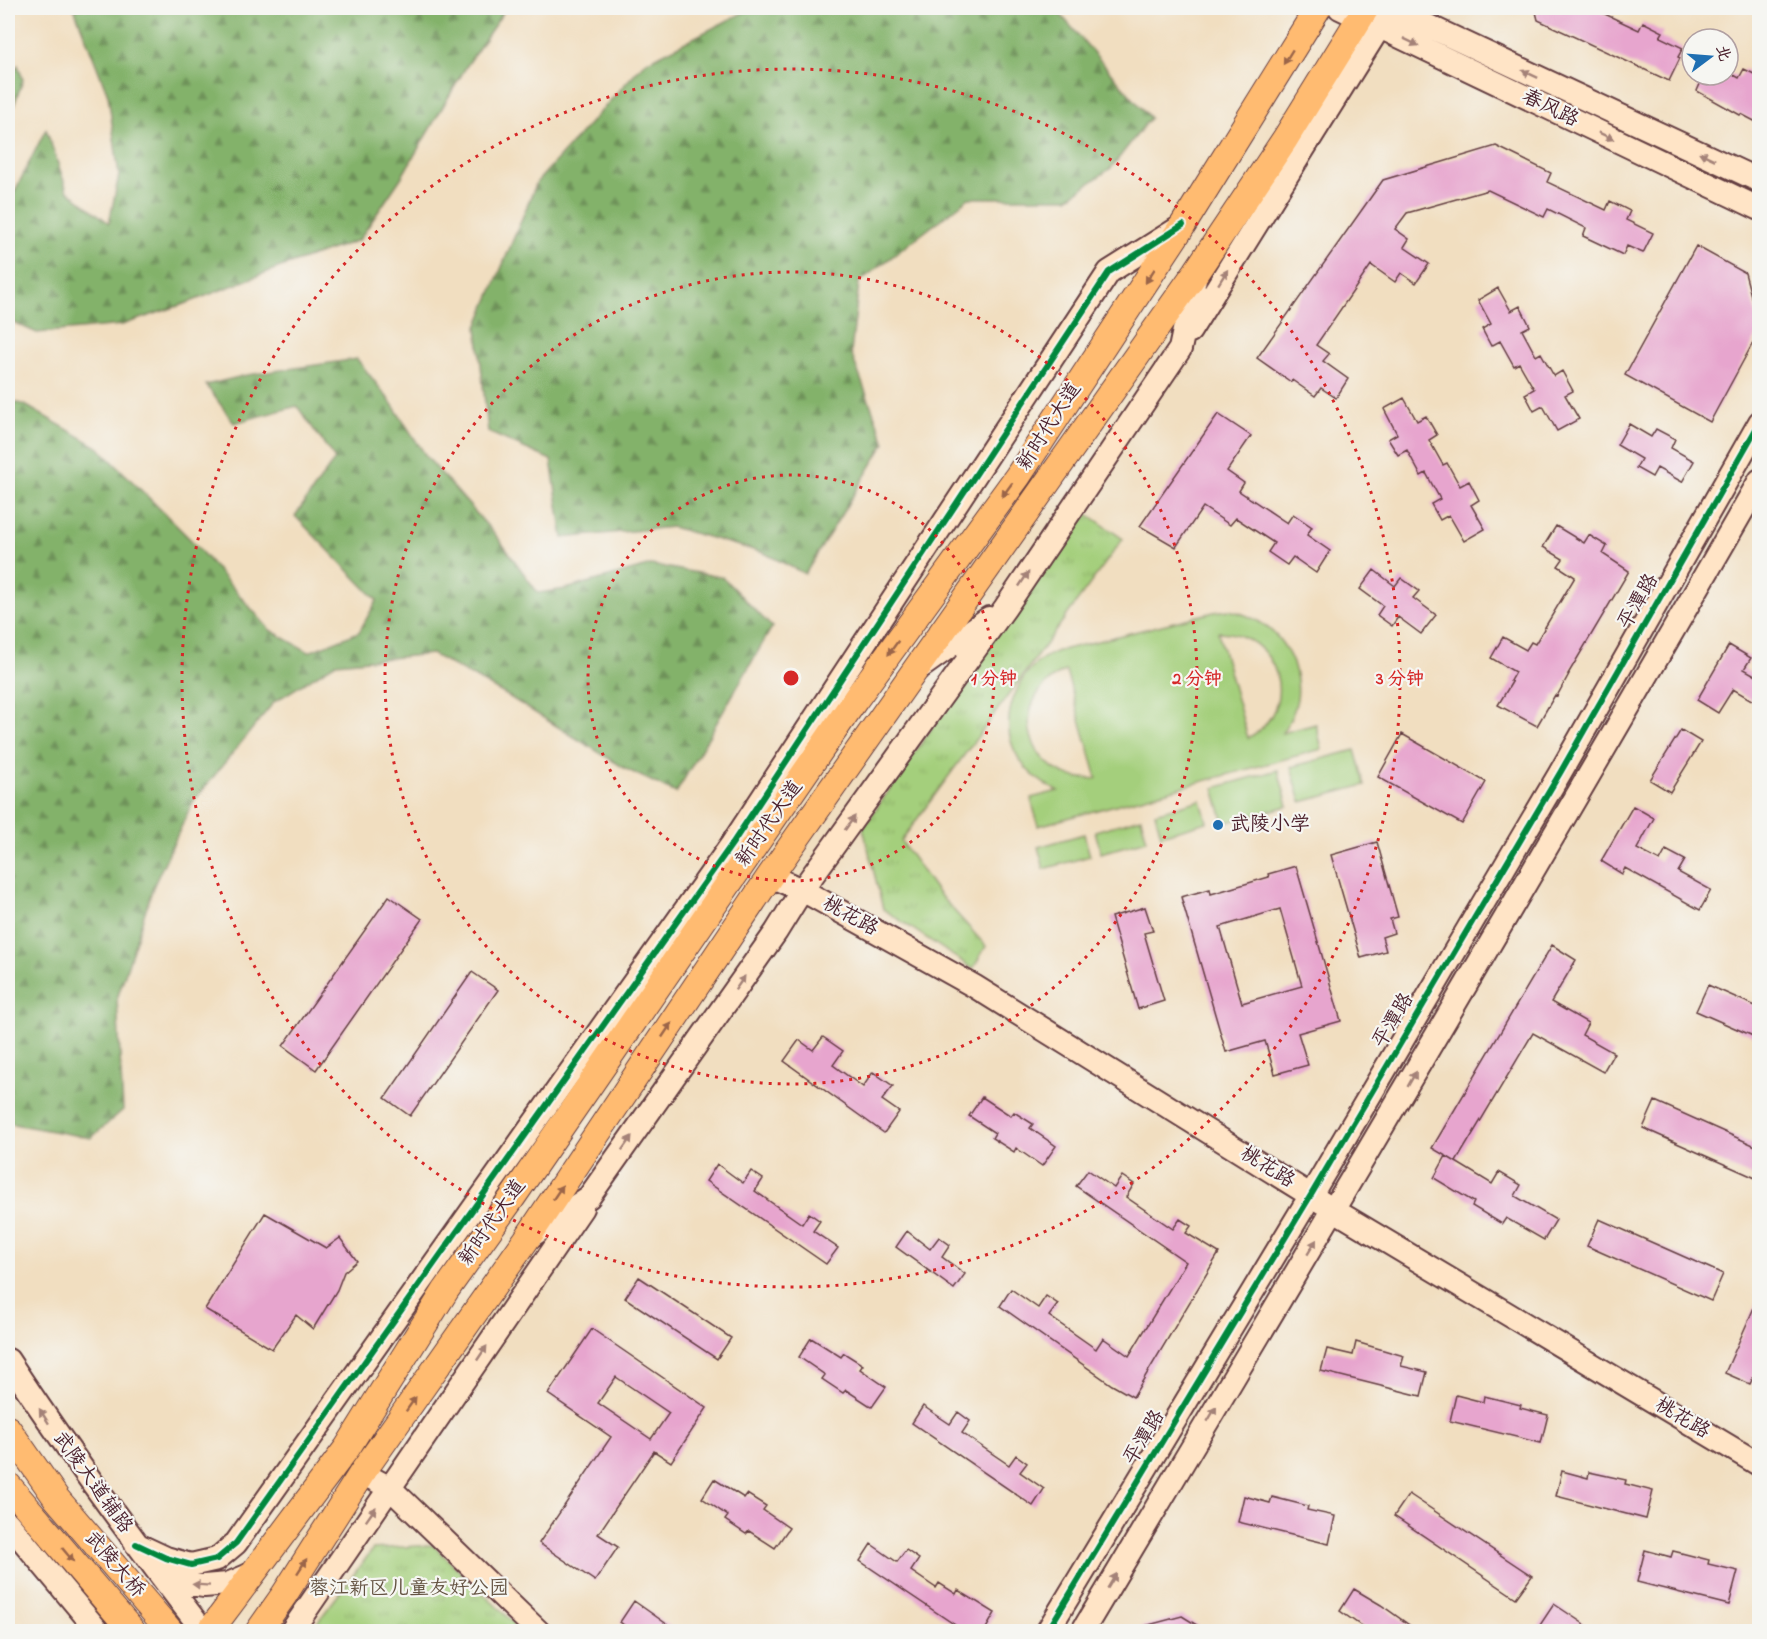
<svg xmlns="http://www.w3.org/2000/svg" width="1767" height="1639" viewBox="0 0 1767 1639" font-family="'Indie Flower','LXGW WenKai TC',sans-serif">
<defs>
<pattern id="forest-firs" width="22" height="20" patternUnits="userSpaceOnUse" patternTransform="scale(1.5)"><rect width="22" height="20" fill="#83b26b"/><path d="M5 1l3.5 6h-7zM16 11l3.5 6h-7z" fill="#6d9058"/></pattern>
<pattern id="park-tufts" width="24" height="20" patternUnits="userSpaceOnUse" patternTransform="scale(1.5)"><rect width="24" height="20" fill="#a4cf7b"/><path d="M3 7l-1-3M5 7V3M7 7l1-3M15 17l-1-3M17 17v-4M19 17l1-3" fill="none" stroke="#8fb16a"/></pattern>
</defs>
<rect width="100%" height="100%" fill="#f6f6f2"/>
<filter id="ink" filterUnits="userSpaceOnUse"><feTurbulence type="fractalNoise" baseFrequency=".0167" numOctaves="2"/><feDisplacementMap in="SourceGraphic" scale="12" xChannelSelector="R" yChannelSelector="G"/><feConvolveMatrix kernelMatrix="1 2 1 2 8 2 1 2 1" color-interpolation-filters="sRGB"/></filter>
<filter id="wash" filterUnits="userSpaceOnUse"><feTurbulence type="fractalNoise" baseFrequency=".008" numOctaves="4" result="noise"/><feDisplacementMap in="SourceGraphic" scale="24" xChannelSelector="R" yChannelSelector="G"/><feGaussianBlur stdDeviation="1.35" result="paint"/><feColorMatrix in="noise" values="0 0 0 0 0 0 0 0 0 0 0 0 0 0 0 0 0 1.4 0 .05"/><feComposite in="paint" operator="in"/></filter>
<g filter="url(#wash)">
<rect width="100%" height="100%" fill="#f1dec0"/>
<path fill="url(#forest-firs)" stroke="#66684b" stroke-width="1.5" d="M74,8h432l-40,59 -65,111 -42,62 -81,28 -88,34 -68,23 -85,8 -29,-13v-115l38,-76 21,61 42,33 10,-48 -11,-80z
M752,8h303l95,110 -39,50 -43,30h-99l-110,84 -8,71 34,90 -80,131 -41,-21 -92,-26 -109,11 -12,-78 -63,-28 -11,-105 60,-145 107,-119z
M18,65l5,15 -15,42v-45z
M357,359l33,42 36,55 72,82 40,55 28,-4 85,-24 71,12 50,50 -96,166 -50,-24 -118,-73 -76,-42 -96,9 -62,39 -81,100 -40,85 -36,112 6,111 -32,28 -83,-15v-723l17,5 73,42 93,93 79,90 39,22 50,-20 18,-32 -82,-84 40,-57 -38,-53 -63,17 -28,-38 41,-10z"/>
<path fill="url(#park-tufts)" stroke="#777753" stroke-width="1.5" d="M1082,510l41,29 -222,302 37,52 48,53 -13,23 -90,-60 -20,-81z
M433,1545l89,86 -212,1 63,-83z"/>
<path fill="#a4cf7b" stroke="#777753" stroke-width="1.5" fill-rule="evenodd" d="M1229,610c32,7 54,25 65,56 3,11 5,21 3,33 -2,13 -8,23 -15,34l34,-9 6,25 -284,77 -7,-28 27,-7c-41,-19 -61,-56 -42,-99 8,-20 23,-34 42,-41l156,-39zM1218,632c61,0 84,76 30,106zM1065,671h1l31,107c-67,8 -96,-77 -32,-107z
M1355,750l10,35 -64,17 -10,-35z
M1278,770l10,36 -64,17 -10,-35z
M1201,800l6,22 -46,13 -6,-22z
M1141,818l6,22 -46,13 -6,-22z
M1084,834l6,22 -46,13 -6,-22z"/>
<g id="blocks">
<path fill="#e7a5ce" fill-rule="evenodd" d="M1535,8h57l47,22 4,-8 20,10 -3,5 23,11 -5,9 2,1 -11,23 -131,-61z
M1744,69l16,8v47l-19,-10 -1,1 -43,-24 7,-16h30l5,3z
M1496,146l55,27 -4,9 59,28 4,-9 20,10 -4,9 27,13 -10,20 -16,-7 -4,9 -40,-19 3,-8 -38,-19 -4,8 -56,-27 -81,23 -12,16 14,10 -5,8 25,17 -13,19 -15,-10 -6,9 -24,-17 -55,80 13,9 -6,7 25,18 -12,19 -15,-10 -6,8 -23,-16 -1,2 -34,-24 126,-178z
M1696,246l49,27 15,57 -50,92 -85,-47z
M1498,288l13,23 9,-5 10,20 -8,4 14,26 5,-3 13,23 8,-5 11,20 -8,4 14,24 -22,12 -14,-25 -9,5 -9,-17 9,-5 -15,-26 -5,3 -14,-25 -9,5 -9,-17 9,-5 -13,-24z
M1404,398l13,23 9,-5 11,19 -8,5 14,25 4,-2 13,23 9,-5 10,19 -8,5 14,24 -21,12 -15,-26 -9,5 -9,-16 9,-5 -14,-26 -5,3 -14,-26 -9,5 -10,-16 9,-5 -13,-25z
M1218,414l33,22 -24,35 17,12 -5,8 48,32 6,-9 19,13 -5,8 23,16 -14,22 -23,-16 -6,8 -19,-13 6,-9 -38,-25 -6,7 -27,-18 -27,40 -36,-21z
M1629,424l22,13 5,-8 19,10 -4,9 23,13 -12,21 -25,-14 -5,9 -16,-9 5,-9 -24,-14z
M1556,526l28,17 5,-8 18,11 -4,8 26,17 -61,103h1l-12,22 -2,-1 -18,31 -39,-21 14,-23 -2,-1 5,-9 -24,-14 12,-21 23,13 5,-8 4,2 40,-67 -17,-11 5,-7 -20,-12z
M1374,570l21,16 6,-8 18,13 -6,7 23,17 -15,19 -23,-17 -6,9 -15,-11 6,-9 -23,-17z
M1729,645l22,13 -7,11 16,9v27l-27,-16 -15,24 -21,-13z
M1681,730l20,12 -31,50 -20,-12z
M1402,734l84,48 -24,42 -84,-47z
M1633,806l21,12 -17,31 23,12 6,-11 19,10 -7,12 33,18 -11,20 -75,-42 -3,6 -21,-13z
M1377,842l21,75 -8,2 4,14 -12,4 4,14 -25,7 -30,-103z
M1296,866l45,155 -43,12 10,32 -33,9 -10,-33 -39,11 -45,-155 29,-8 1,5 58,-17 -1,-3zM1280,909l22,77 -60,17 -22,-76z
M389,896l33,23 -106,151 -33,-24z
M1145,907l8,24 -9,2 20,68 -26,8 -27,-92z
M1552,945l24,15 -25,42 37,21 -6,12 32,18 -11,19 -70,-39 -77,129 -24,-14z
M472,972l26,18 -88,126 -25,-18z
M1708,985l52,23v31l-64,-28z
M823,1037l20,14 -10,14 30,22 10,-15 20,14 -11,14 17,12 -15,21 -100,-72 15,-21 14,10z
M982,1097l29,19 3,-4 19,12 -3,4 26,18 -14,20 -26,-18 -2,4 -22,-14 3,-5 -26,-17z
M1655,1101l105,47v32l-117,-52z
M1446,1156l46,28 7,-12 22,13 -6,11 41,24 -12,20 -38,-22 -4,6 -30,-18 2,-4 -40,-24z
M717,1164l26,19 8,-12 12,8 -8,12 47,33 7,-11 11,8 -7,10 25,17 -12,16 -120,-83z
M1088,1170l26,18 8,-12 12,8 -8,13 47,32 7,-10 11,7 -5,7 33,20 -86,144 -21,-12 -112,-79 11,-17 27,19 8,-12 12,8 -9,12 47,33 7,-11 26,18 57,-94 -110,-76z
M265,1213l61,35 14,-10 17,23 -13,11 -7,18 -24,39 -17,-14 -24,34 -67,-40z
M1599,1219l124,55 -12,27 -124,-55z
M907,1231l23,18 9,-12 11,8 -8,12 23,17 -11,15 -58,-42z
M639,1277l92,61 -14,21 -92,-61z
M1760,1294v69l-10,21 -25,-11z
M592,1329l115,79 -36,54 -17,-11 -56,83 20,13 -23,34 -56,-38 72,-106 -63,-43zM616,1377l53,36 -18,26 -53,-36z
M811,1338l30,19 3,-4 19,12 -3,4 26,18 -14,20 -26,-17 -3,3 -21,-14 3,-4 -26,-18z
M1356,1342l48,14 -3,10 26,6 -6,24 -100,-25 6,-22 26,6z
M1456,1395l27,7 1,-6 37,9 -1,3 28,7 -7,28 -91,-22z
M923,1406l27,18 8,-12 12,9 -8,12 47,32 7,-10 11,8 -7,9 24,17 -11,17 -121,-83z
M1562,1471l26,7 1,-6 37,8 -1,4 28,7 -7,28 -90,-23z
M714,1479l30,19 3,-4 19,12 -3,4 26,18 -14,20 -26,-17 -3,3 -21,-14 3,-4 -26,-18z
M1409,1494l123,82 -16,22 -122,-82z
M1244,1496l26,7 2,-6 36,9 -1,4 28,6 -6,28 -91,-22z
M871,1544l26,18 9,-12 13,9 -8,12 25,17 3,-5 17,11 2,-4 37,23 -11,19h-33l4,-7 -95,-64z
M1645,1550l26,7 2,-6 36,9 -1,4 30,7 -9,34 -92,-23z
M1354,1589l27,16 38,27h-49l-30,-21z
M634,1601l44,31h-45l-13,-10z
M1554,1604l42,28h-47l-9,-7z
M1182,1616l26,16h-66l-1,-5z"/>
</g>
</g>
<g filter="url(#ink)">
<use href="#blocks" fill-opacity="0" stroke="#633c41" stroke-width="1.5"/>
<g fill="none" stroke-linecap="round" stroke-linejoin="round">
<defs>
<path id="secondary" d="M1340,8l420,201
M1390,8l370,173
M1190,331l197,-316
M921,667l68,-49
M770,876l32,14 172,96 360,224 426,255
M530,1237l59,-40 187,-265 26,-42 203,-282 175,-259 16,-75
M8,1360c61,93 127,183 196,272
M362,1473l28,15 149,144
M8,1523l91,109
M136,1544l30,14 25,7 26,-6 19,-16 496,-699 377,-572 73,-46
M159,1570l18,12 27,4 24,-2 26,-11
M291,1632l291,-424
M1047,1632l264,-437 249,-422 200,-351
M1082,1632c229,-383 456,-766 678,-1152"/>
<path id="primary" d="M8,1429l49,70 114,133
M8,1485l125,147
M209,1632l138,-184 99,-158 66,-92 343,-498 163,-224 165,-251 135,-217
M258,1632l26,-37 78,-122 164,-233 244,-364 426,-604 89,-133 81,-131"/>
</defs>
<use href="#secondary" stroke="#633c41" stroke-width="26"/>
<use href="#primary" stroke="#633c41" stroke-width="28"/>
<use href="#secondary" stroke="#ffe4c6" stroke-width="22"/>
<use href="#primary" stroke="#ffbb71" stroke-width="26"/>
<defs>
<path id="cycleway" d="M136,1544l30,14 25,7 26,-6 19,-16 496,-699 377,-572 74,-47
M1047,1632l264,-437 249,-422 200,-351"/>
</defs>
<use href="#cycleway" stroke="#f6f6f2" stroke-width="10"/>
<use href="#cycleway" stroke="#00873e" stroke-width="6"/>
</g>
<defs><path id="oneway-solid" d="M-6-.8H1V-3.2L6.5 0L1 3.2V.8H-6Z" transform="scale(1.5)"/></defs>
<g fill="#a48278">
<use href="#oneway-solid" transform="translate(1411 42) rotate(26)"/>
<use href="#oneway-solid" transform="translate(1530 74) rotate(-155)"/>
<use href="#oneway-solid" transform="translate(1606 136) rotate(26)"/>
<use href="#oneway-solid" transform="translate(1707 156) rotate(-155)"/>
<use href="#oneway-solid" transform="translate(1223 277) rotate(-58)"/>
<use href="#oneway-solid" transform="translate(1024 579) rotate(-56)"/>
<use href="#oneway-solid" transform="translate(850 823) rotate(-54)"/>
<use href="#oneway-solid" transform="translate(740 983) rotate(-55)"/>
<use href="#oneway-solid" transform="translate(1412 1079) rotate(-60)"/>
<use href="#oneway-solid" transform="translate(627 1143) rotate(-55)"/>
<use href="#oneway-solid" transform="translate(1312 1247) rotate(-59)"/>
<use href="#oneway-solid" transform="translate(482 1353) rotate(-56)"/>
<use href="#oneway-solid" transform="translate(1212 1414) rotate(-59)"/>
<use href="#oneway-solid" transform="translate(44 1416) rotate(-123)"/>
<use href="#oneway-solid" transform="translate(371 1514) rotate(-55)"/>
<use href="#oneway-solid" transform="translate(1112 1581) rotate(-59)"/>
<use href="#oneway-solid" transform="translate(201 1585) rotate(-176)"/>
</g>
<g fill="#9b654a">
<use href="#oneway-solid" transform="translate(1288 57) rotate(122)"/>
<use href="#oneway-solid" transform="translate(1150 276) rotate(123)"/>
<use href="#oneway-solid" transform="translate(1007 490) rotate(126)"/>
<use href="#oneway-solid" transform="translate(893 648) rotate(126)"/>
<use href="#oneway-solid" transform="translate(667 1030) rotate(-56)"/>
<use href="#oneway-solid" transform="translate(558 1192) rotate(-56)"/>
<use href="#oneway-solid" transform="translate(411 1404) rotate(-55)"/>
<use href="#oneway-solid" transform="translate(68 1555) rotate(50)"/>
<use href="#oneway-solid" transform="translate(302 1566) rotate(-57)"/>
</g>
</g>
<g fill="none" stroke="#d62828" stroke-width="3" stroke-dasharray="3 6">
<circle cx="791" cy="678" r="203"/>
<circle cx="791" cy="678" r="406"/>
<circle cx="791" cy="678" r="609"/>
</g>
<circle fill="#1f6fb2" stroke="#f6f6f2" stroke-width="2" cx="1218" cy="825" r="6"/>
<g text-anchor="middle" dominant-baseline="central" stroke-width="4.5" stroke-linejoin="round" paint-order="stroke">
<g font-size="20" fill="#4a1f2b" stroke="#f6f6f2">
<text transform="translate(1550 109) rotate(26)">春风路</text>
<text transform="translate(1050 427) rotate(-57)">新时代大道</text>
<text transform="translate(1639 602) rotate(-60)">平潭路</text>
<text transform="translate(770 824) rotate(-55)">新时代大道</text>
<text transform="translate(850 917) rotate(29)">桃花路</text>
<text transform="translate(1394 1021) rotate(-59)">平潭路</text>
<text transform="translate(1267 1168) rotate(32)">桃花路</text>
<text transform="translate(493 1223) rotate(-55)">新时代大道</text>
<text transform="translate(1682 1419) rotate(31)">桃花路</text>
<text transform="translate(1145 1438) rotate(-59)">平潭路</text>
<text transform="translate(92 1483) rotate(54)">武陵大道辅路</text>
<text transform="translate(114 1565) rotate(49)">武陵大桥</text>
</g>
<g font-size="20" fill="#4a1f2b" stroke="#f6f6f2" text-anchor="start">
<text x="1230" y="825">武陵小学</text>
</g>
<g font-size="20" fill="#655443" stroke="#f6f6f2">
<text x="409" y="1589">蓉江新区儿童友好公园</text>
</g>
</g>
<circle cx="791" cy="678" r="9" fill="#d62828" stroke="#f6f6f2" stroke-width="3"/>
<g font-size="18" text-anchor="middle" font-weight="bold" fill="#d62828" stroke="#f6f6f2" stroke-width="4.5" stroke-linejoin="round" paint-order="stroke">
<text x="994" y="684">1 分钟</text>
<text x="1197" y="684">2 分钟</text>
<text x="1400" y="684">3 分钟</text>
</g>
<rect width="1767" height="1639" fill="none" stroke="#f6f6f2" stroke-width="30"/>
<g transform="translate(1710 57) rotate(74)"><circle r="28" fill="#f6f6f2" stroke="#b1a0a2" stroke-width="1.5"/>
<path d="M0-4.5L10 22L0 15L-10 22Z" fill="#1f6fb2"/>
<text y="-9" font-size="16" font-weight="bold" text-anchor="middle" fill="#4a1f2b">北</text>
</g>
</svg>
